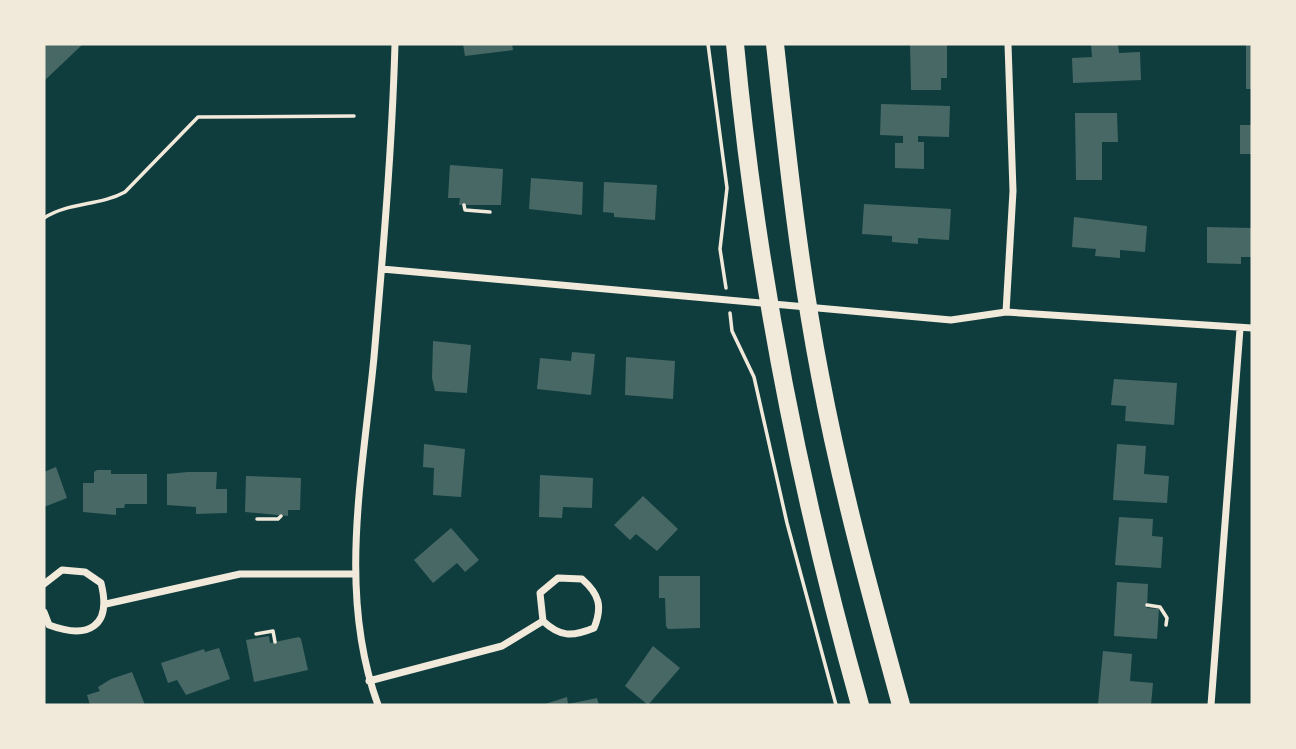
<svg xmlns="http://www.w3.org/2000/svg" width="1296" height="749" viewBox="0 0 1296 749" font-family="Spectral,serif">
<rect width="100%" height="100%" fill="#0f3d3e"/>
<path fill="#486865" d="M44,44h39l-39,37z
M463,44h49l1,6 -48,6z
M910,44h37v34h-6v12h-30z
M1091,44h27l1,9 21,-1 1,28 -68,3 -1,-25 20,-1z
M1246,44h6v45h-6z
M881,104l69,2 -1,31 -31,-1v6h6v27l-29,-1v-25h8v-7l-23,-1z
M1075,113h42l1,29h-16v38h-26z
M1240,125h12v29h-12z
M450,165l53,4 -2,36h-42l1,-7h-12z
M531,178l52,4 -1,33 -53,-6z
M604,182l53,3 -2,35 -41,-3v-4l-11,-1z
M864,204l87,5 -2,31 -31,-2v6l-26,-2v-6l-30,-2z
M1074,217l73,9 -2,26 -25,-2v8l-25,-2 1,-7 -24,-2z
M1207,227l45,1v29h-11v7l-34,-1z
M433,341l38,4 -4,48 -32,-2 -3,-13z
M572,352l23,2 -4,41 -54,-6 3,-31 31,3z
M626,357l49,4 -2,38 -48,-4z
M1114,379l63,4 -3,42 -49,-4 1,-15 -15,-1z
M424,444l41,5 -4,48 -28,-2 1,-27 -11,-1z
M1117,444l29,2 -2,28 25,2 -2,27 -54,-3z
M56,467l11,31 -23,9v-35z
M97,470h14v4h36v30h-22l-1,4h-8v7l-33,-3v-29h11v-11z
M188,472h29l-1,17h11v24l-31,1v-7l-29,-2v-31z
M540,475l53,3 -1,30 -29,-1 -1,11 -23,-1z
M246,476l55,2 -1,32h-12v6l-43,-4z
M643,496l35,33 -21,22 -21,-17 -6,6 -16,-15z
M1119,517l34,2 -1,17 11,1 -2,31 -46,-3z
M451,528l28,32 -14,12 -8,-9 -24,20 -19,-23z
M659,576h41v52l-32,1 -2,-3 -1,-28h-6z
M1117,582l31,2 -1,24 12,1 -2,30 -43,-3z
M269,636l1,7 29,-6 2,2 7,31 -54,12 -8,-42z
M653,646l27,22 -32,37 -23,-19z
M219,648l11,31 -44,16 -9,-15 -9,3 -7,-20 43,-14 1,3z
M1103,651l29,3 -2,27 23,2 -2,22 -53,-1z
M132,672l13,33h-55l-3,-10 13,-4 -2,-4 13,-8z
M567,697l1,7 29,-6 2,7h-57z"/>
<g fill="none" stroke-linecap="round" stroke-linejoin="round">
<path stroke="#f1e9da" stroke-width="3.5" d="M708,44l19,144 -7,61 6,39
M464,205l1,5 25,2
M44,218c24,-16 56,-12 81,-26l73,-75 156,-1
M730,313l2,18 22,46 33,146 49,182
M257,519h21l3,-3
M1147,605l13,2 7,11 -1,7
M256,634l17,-3 2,11"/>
<path stroke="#f1e9da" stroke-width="7" d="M382,269l569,51 55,-8 246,16
M1006,312l7,-121 -5,-147
M558,578l24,1c17,15 21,27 12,49 -22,9 -34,9 -51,-7l-3,-28z
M44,584l18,-14 23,2 16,11c11,43 -12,57 -52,42l-5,-13
M106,604l134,-30h113
M369,681l133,-35 41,-25
M378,705c-41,-112 -15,-232 -4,-348 9,-104 18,-209 21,-313
M1211,705l29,-376"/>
<path stroke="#f1e9da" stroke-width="18" d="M735,44c21,224 64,444 125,661
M775,44c12,110 24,222 45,331 21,112 51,221 81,330"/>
</g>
<rect width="1296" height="749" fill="none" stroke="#f1e9da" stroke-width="91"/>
</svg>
